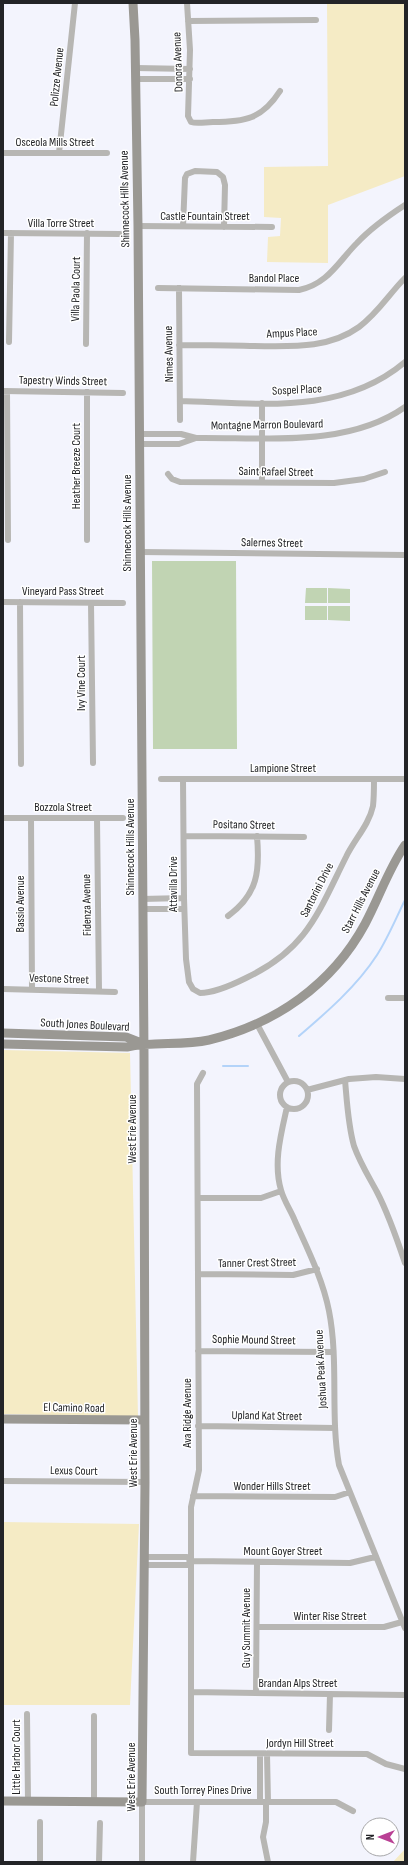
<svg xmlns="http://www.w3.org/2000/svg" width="408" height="1865" viewBox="0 0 408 1865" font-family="'Sofia Sans Condensed',sans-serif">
<rect width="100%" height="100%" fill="#f3f4fd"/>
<path fill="#c1d4b3" d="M152,561h84l1,188h-84z
M306,588h21v15h-22z
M328,588l22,1v14h-22z
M305,606h22v14h-22z
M328,606h22v15l-22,-1z"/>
<path fill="#f5ebc5" d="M327,3h78v173l-77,29v58l-61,-1 1,-25 12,-1 1,-18 -17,-1v-50l64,-1z
M3,1050l127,3 8,364 -135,-3z
M3,1522l136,2 -9,181h-127z
M405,1849v13h-12z"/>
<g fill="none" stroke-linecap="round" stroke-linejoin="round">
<path stroke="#b3d3f9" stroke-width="2" d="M299,1036c28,-24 58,-50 78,-81 11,-17 19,-37 28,-55
M223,1066h25"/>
<path stroke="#b7b6b3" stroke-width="6" d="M187,3l3,47 -2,66 3,6c6,2 15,0 22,0 32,0 49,-3 67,-31
M188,21l128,-1
M136,68l54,1
M136,79h54
M3,153h104
M59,153l16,-150
M138,226l134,1
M183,226l2,-48 2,-4 8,-3 22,1 6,5 2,8 -1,42
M3,233l117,1
M158,288l141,2c29,-6 39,-28 58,-47 14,-15 31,-27 48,-38
M179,288l1,132
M9,342l2,-109
M86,344l1,-111
M179,345c24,0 47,0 71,1 38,0 77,4 109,-19 19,-14 30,-33 46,-49
M4,391l119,2
M7,391l1,149
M87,392v148
M180,401c78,2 161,15 225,-39
M139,434h42l15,4c68,-1 151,10 209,-31
M139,444h40l17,-6
M168,474l4,5 8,3 154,1 30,-4 21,-7
M262,482v-79
M140,552l265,3
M3,602l120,1
M20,602l1,162
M91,603l2,160
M161,779h244
M183,779l1,119 2,61 3,23 4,7 7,4c15,0 32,-8 46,-15 61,-29 72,-65 100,-121 8,-17 23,-32 27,-51 1,-9 1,-18 1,-27
M3,818h120
M31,818l1,171
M97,818l2,173
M184,836l120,1
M142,899l42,-1
M142,909h42
M228,916c30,-22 32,-45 29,-80
M3,989l112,3
M388,998h17
M257,1024l31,58
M203,1073l-6,11 2,386 -8,37v246l176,1 19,10 19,5
M345,1080c2,22 3,45 9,66 6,17 15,31 23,46 12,23 20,47 28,71
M280 1095a14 14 0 1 1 28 0a14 14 0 1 1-28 0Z
M307,1090l42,-11 27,-2 29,2
M287,1107c-6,27 -14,56 -6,83 3,11 10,21 14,31 13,29 28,59 34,90 10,51 1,104 10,154l66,163
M198,1198h63l20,-7
M198,1274l95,1 24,-6
M198,1351l135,1
M198,1426l137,2
M3,1481l142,1
M193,1496l142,1 15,-5
M144,1557h43l4,4 159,2 25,-6
M144,1565h43l4,-4
M257,1627h127l18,-5
M191,1692l214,3
M256,1693l1,-131
M27,1714l1,87
M329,1730l1,-36
M260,1754v48
M267,1754l1,48
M94,1801v-85
M266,1802v20l-3,15 5,25
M40,1862v-40
M99,1862l1,-39
M142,1862v-60h194l17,9
M193,1862l4,-60"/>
<path stroke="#9a9893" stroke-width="9" d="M3,1033l123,4 18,7
M3,1044l124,3c27,-6 55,-1 82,-7 66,-16 123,-55 156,-116 14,-26 23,-54 40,-79
M3,1419l141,1
M3,1801l139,1 3,-320 -1,-428 -6,-828 -3,-186 -2,-37"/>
</g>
<g text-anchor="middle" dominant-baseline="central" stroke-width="3" stroke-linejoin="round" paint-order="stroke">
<g font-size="12" fill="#232427" stroke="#fff">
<text transform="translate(178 62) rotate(-92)">Donora Avenue</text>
<text transform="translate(57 77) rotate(-84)">Polizze Avenue</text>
<text x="55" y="142">Osceola Mills Street</text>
<text transform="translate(125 199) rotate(-91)">Shinnecock Hills Avenue</text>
<text x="205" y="216">Castle Fountain Street</text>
<text x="61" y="223">Villa Torre Street</text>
<text x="274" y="278">Bandol Place</text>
<text transform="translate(76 289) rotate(-89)">Villa Paola Court</text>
<text transform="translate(292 333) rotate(-3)">Ampus Place</text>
<text transform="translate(169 354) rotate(-91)">Nimes Avenue</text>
<text transform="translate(63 381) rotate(1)">Tapestry Winds Street</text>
<text transform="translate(297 390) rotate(-3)">Sospel Place</text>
<text transform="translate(267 425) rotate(-1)">Montagne Marron Boulevard</text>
<text transform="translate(76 466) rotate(-90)">Heather Breeze Court</text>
<text transform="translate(276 472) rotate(1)">Saint Rafael Street</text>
<text transform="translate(127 523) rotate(-90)">Shinnecock Hills Avenue</text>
<text transform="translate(272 543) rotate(1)">Salernes Street</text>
<text x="63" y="591">Vineyard Pass Street</text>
<text transform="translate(81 683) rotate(-90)">Ivy Vine Court</text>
<text x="283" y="768">Lampione Street</text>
<text x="63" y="807">Bozzola Street</text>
<text transform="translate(244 825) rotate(1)">Positano Street</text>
<text transform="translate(130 847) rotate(-90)">Shinnecock Hills Avenue</text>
<text transform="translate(173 884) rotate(-90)">Attavilla Drive</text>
<text transform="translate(317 890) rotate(-63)">Santorini Drive</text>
<text transform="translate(361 901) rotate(-63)">Starr Hills Avenue</text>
<text transform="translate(20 904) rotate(-90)">Bassio Avenue</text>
<text transform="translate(87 905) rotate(-91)">Fidenza Avenue</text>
<text transform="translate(59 979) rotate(2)">Vestone Street</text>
<text transform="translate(85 1025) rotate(3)">South Jones Boulevard</text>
<text transform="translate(132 1129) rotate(-90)">West Erie Avenue</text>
<text transform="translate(257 1263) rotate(-1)">Tanner Crest Street</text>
<text transform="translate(254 1340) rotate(1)">Sophie Mound Street</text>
<text transform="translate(321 1369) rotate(-93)">Joshua Peak Avenue</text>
<text transform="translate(74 1408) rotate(1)">El Camino Road</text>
<text transform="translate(187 1413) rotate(-90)">Ava Ridge Avenue</text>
<text transform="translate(267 1416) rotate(1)">Upland Kat Street</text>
<text transform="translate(133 1453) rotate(-90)">West Erie Avenue</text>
<text transform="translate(74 1471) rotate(1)">Lexus Court</text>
<text x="272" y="1486">Wonder Hills Street</text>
<text x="283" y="1551">Mount Goyer Street</text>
<text x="330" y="1616">Winter Rise Street</text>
<text transform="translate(246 1628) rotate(-90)">Guy Summit Avenue</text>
<text x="298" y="1683">Brandan Alps Street</text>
<text x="300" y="1743">Jordyn Hill Street</text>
<text transform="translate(16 1757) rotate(-90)">Little Harbor Court</text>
<text transform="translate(131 1777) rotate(-90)">West Erie Avenue</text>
<text x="203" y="1790">South Torrey Pines Drive</text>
</g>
</g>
<rect width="408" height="1865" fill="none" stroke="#232427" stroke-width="8"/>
<g transform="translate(380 1837) rotate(270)"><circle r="19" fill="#ffffff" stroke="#a7a7a9"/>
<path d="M0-3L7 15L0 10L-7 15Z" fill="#b94094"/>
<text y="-6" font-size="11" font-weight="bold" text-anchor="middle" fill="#232427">N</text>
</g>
</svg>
